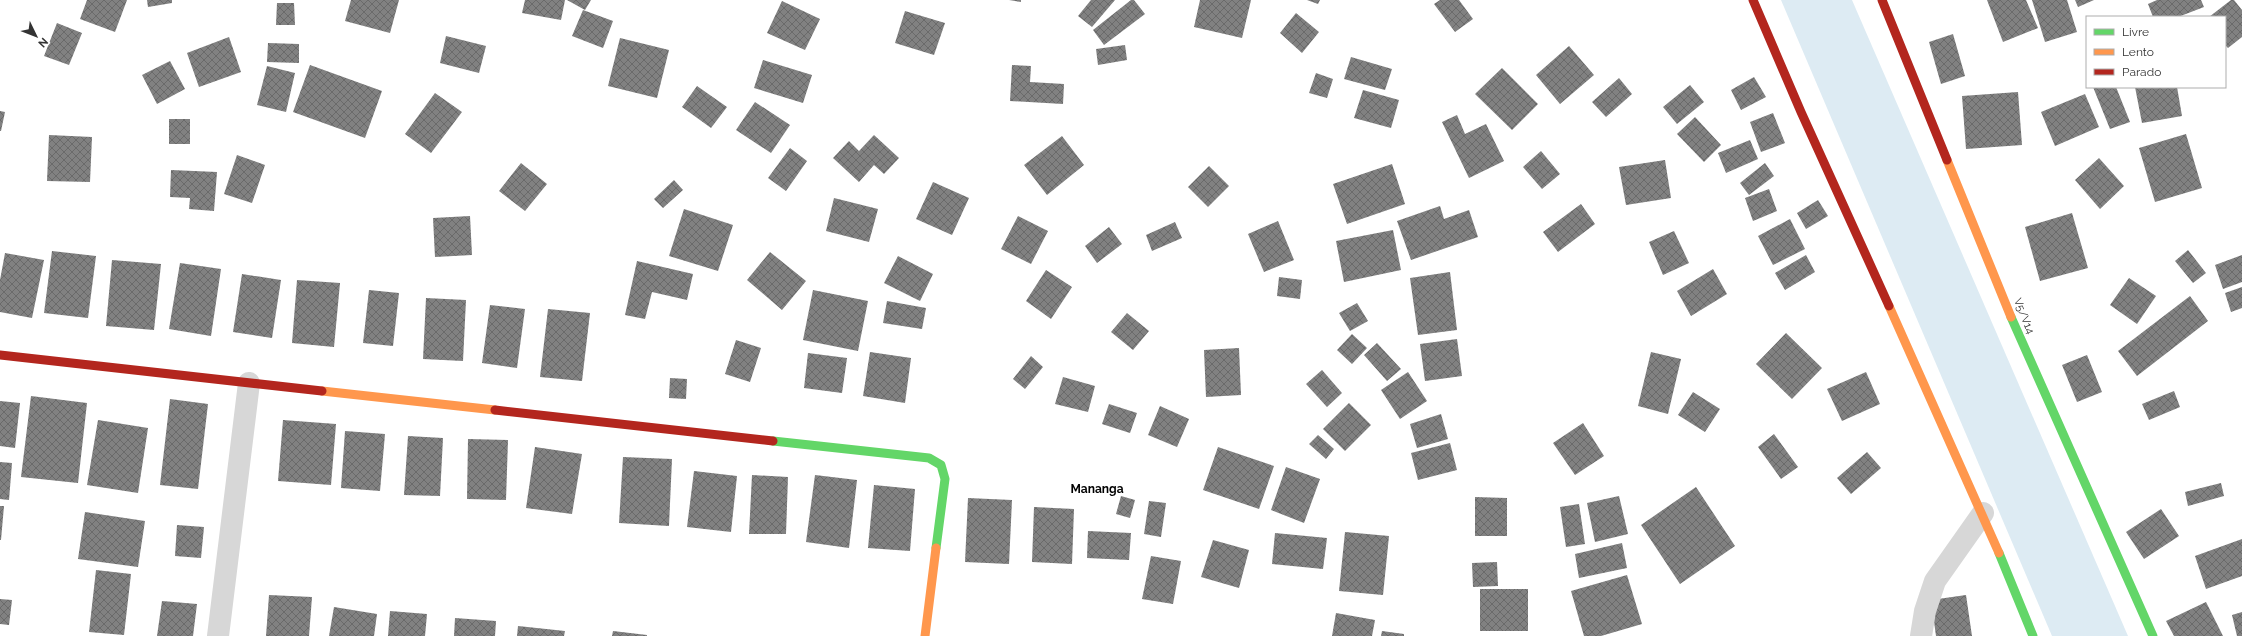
<svg xmlns="http://www.w3.org/2000/svg" width="2242" height="636" viewBox="0 0 2242 636" font-family="Raleway,sans-serif">
<defs>
<pattern id="building-cross-hatch" width="8" height="8" patternUnits="userSpaceOnUse"><rect width="8" height="8" fill="#818181"/><path d="M0 0l8 8M0 8l8-8" fill="none" stroke="#6a6a6a"/></pattern>
</defs>
<rect width="100%" height="100%" fill="#fff"/>
<path fill="#ddebf3" d="M1781,0h71l276,636h-76z"/>
<path fill="url(#building-cross-hatch)" d="M87,0h40l-12,32 -35,-13z
M147,0h25v3l-24,4z
M351,0h48l-9,33 -45,-12z
M525,0h40l-4,20 -39,-7z
M567,0h24l-6,10z
M1009,0h12v2z
M1091,0h24l-23,27 -14,-11z
M1131,0h3l11,14 -41,31 -11,-15z
M1200,0h51l-9,38 -48,-11z
M1307,0h13l-2,4z
M1440,0h19l14,19 -18,13 -21,-28z
M1987,0h39l12,28 -35,14z
M2032,0h35l10,32 -32,10z
M2075,0h19l-16,7z
M2157,0h44l3,7 -26,10h-25l-5,-13z
M2231,0h3l8,10v27l-14,11 -3,-3v-28h-16z
M782,1l38,18 -15,31 -38,-17z
M277,3h17l1,22h-19z
M583,10l30,11 -10,27 -31,-12z
M905,11l40,12 -11,32 -39,-12z
M1296,13l23,19 -17,21 -22,-20z
M57,23l25,10 -13,32 -25,-9z
M1953,34l12,42 -24,8 -12,-42z
M446,36l40,10 -7,27 -39,-10z
M229,37l12,35 -42,15 -12,-34z
M620,38l49,12 -12,48 -49,-12z
M268,43l31,1v19l-32,-1z
M1125,45l2,15 -29,5 -2,-16z
M1569,46l25,29 -34,29 -24,-29z
M1351,57l41,12 -7,21 -41,-11z
M763,60l49,15 -9,28 -49,-15z
M170,61l15,28 -28,15 -15,-29z
M310,65l72,26 -17,47 -72,-26z
M1012,65l19,1 -1,16 34,2 -1,20 -53,-3z
M267,66l28,7 -9,39 -29,-7z
M1502,68l36,36 -26,26 -37,-36z
M1316,73l17,6 -6,19 -18,-5z
M1754,77l12,20 -25,13 -10,-20z
M1619,78l13,16 -26,23 -14,-15z
M1690,85l14,17 -27,22 -14,-17z
M697,86l30,21 -16,21 -29,-21z
M2093,87h23l14,35 -20,7z
M2135,87h42l5,29 -40,7z
M1363,90l36,10 -8,28 -37,-10z
M2018,92l4,53 -56,4 -4,-53z
M435,93l27,19 -31,41 -26,-19z
M2085,94l14,33 -44,19 -14,-34z
M755,102l35,23 -19,28 -35,-23z
M0,111l5,1 -4,19h-1z
M1773,113l12,30 -24,9 -11,-30z
M1457,115l8,19 21,-10 18,37 -35,17 -27,-56z
M1695,117l26,28 -17,17 -27,-28z
M169,119h21v25h-21z
M2186,134l16,54 -47,14 -16,-54z
M49,135l43,2 -2,45 -43,-1z
M874,135l25,23 -15,16 -10,-9 -15,17 -26,-24 16,-17 10,10z
M1062,136l22,29 -37,30 -23,-30z
M1750,140l8,19 -32,14 -8,-20z
M790,148l17,13 -21,30 -18,-13z
M1541,151l19,23 -18,15 -19,-22z
M237,155l28,10 -13,38 -28,-9z
M2099,158l25,28 -24,23 -25,-29z
M1665,160l6,38 -45,7 -7,-38z
M521,163l26,21 -22,27 -26,-20z
M1765,163l9,13 -25,19 -9,-12z
M1392,164l13,40 -58,20 -14,-40z
M1209,166l20,20 -21,21 -20,-20z
M171,170l46,2 -3,39 -25,-2 1,-11 -20,-1z
M674,180l9,10 -20,18 -9,-9z
M933,182l36,16 -17,37 -36,-16z
M1769,189l8,22 -24,10 -8,-23z
M834,198l44,11 -9,33 -43,-11z
M1818,200l10,16 -22,13 -9,-16z
M1581,204l14,20 -37,28 -15,-20z
M1440,206l4,13 25,-9 9,27 -67,23 -14,-39z
M684,209l49,16 -15,46 -49,-15z
M2072,213l16,55 -48,13 -15,-54z
M470,216l2,39 -37,2 -2,-39z
M1018,216l30,15 -17,33 -30,-15z
M1790,219l15,30 -32,16 -15,-29z
M1278,221l16,39 -30,12 -16,-38z
M1175,222l7,16 -30,13 -6,-16z
M1109,227l13,17 -25,19 -12,-17z
M1393,230l8,40 -57,12 -8,-41z
M1674,231l15,32 -26,12 -14,-33z
M2188,250l18,23 -13,10 -18,-22z
M52,251l44,5 -8,62 -44,-5z
M770,252l36,29 -24,29 -35,-30z
M5,253l39,7 -12,58 -32,-6v-32z
M1806,255l9,17 -30,18 -10,-17z
M2242,255v27l-19,7 -8,-24z
M898,256l35,18 -13,27 -36,-18z
M112,260l49,4 -7,66 -48,-4z
M637,261l56,13 -6,26 -35,-8 -7,27 -20,-4z
M180,263l41,6 -10,67 -42,-7z
M1713,269l14,25 -36,22 -14,-25z
M1046,270l26,17 -21,32 -25,-18z
M1450,272l7,58 -39,5 -8,-57z
M242,274l39,6 -9,58 -39,-6z
M1279,277l23,3 -2,19 -23,-3z
M2129,278l27,18 -19,28 -27,-19z
M297,280l43,3 -6,64 -42,-4z
M2242,287v21l-11,4 -6,-19z
M369,290l30,3 -6,53 -30,-3z
M813,290l55,11 -10,50 -55,-11z
M2190,296l18,25 -71,55 -19,-25z
M426,298l40,2 -3,61 -40,-2z
M887,301l39,7 -4,21 -39,-6z
M1357,303l11,18 -18,10 -11,-18z
M490,305l35,4 -8,59 -35,-5z
M548,309l42,4 -8,68 -42,-4z
M1127,313l22,18 -16,19 -22,-18z
M1786,333l36,35 -30,31 -36,-35z
M1352,334l15,14 -15,16 -15,-14z
M1457,339l5,37 -37,5 -5,-37z
M736,340l25,8 -11,34 -25,-8z
M1377,343l24,26 -14,12 -23,-26z
M1239,348l2,47 -35,2 -2,-47z
M870,352l41,6 -6,45 -42,-7z
M1651,352l30,7 -13,55 -30,-8z
M808,353l39,5 -5,35 -38,-5z
M2087,355l15,37 -25,10 -15,-37z
M1031,356l12,11 -18,22 -12,-10z
M1322,370l20,23 -15,14 -21,-23z
M1408,372l19,29 -27,18 -19,-29z
M1866,372l14,32 -38,17 -15,-32z
M1063,377l32,9 -7,26 -33,-8z
M670,378l17,1 -1,20 -17,-1z
M2174,391l6,16 -31,13 -7,-16z
M1693,392l27,17 -15,23 -27,-17z
M31,396l56,7 -9,80 -57,-6z
M170,399l38,5 -10,85 -38,-4z
M0,401l20,2 -5,45 -15,-2z
M1349,403l22,22 -26,26 -22,-22z
M1109,404l28,9 -7,20 -28,-9z
M1160,406l29,13 -12,28 -29,-12z
M1441,414l7,25 -31,9 -7,-24z
M98,420l50,8 -10,65 -51,-8z
M283,420l53,4 -5,61 -53,-4z
M1583,423l21,33 -29,19 -22,-32z
M345,431l40,3 -5,57 -39,-3z
M1774,434l24,33 -17,12 -23,-32z
M1318,435l16,14 -8,10 -17,-15z
M408,436l35,2 -3,58 -36,-1z
M468,439l40,1 -2,60 -39,-1z
M1450,443l7,27 -39,10 -7,-27z
M535,447l47,7 -10,60 -46,-6z
M1218,447l56,19 -15,43 -56,-19z
M1867,452l14,16 -30,26 -14,-16z
M623,457l49,2 -3,67 -50,-3z
M0,462l12,1 -3,37 -9,-1z
M1286,467l34,12 -16,44 -33,-13z
M694,471l43,5 -6,56 -44,-5z
M752,475l36,2 -2,57h-37z
M815,475l42,5 -8,68 -43,-6z
M2221,483l3,13 -36,10 -3,-14z
M874,485l41,4 -5,62 -42,-3z
M1696,487l39,59 -55,38 -39,-59z
M1121,496l14,4 -5,18 -14,-4z
M1619,496l9,38 -33,8 -8,-39z
M1475,497l32,1v38h-32z
M968,498l44,2 -3,64 -44,-2z
M1149,501l17,2 -5,34 -17,-3z
M1579,504l6,40 -19,3 -6,-40z
M0,506h4l-3,34h-1z
M1034,507l40,2 -2,55 -40,-2z
M2161,509l18,27 -35,23 -18,-27z
M85,512l60,9 -7,46 -60,-8z
M177,525l27,2 -3,31 -26,-2z
M1088,531l43,2 -2,27 -42,-2z
M1345,532l44,4 -6,59 -44,-4z
M1275,533l52,5 -4,31 -51,-5z
M2242,539v37l-36,13 -11,-33z
M1213,540l36,10 -10,38 -38,-11z
M1622,543l5,25 -48,10 -4,-24z
M1151,556l30,5 -8,43 -31,-5z
M1497,562l1,24 -25,1 -1,-24z
M96,570l35,4 -7,61 -35,-3z
M1627,575l15,49 -41,12h-17l-13,-45z
M1480,589h48v42h-48z
M269,595l43,2 -3,39h-43z
M1966,595l6,41h-36l-5,-36z
M0,599l12,1 -3,25 -9,-1z
M162,601l35,3 -4,32h-36z
M2206,602l17,34h-49l-8,-15z
M334,607l43,7 -3,22h-45z
M390,611l37,3 -2,22h-37z
M2242,612v24h-5l-5,-21z
M1336,613l39,7 -3,16h-40z
M455,618l41,3 -1,15h-41z
M518,626l47,5 -1,5h-47z
M613,631l34,4v1h-35z
M1382,631l22,3v2h-23z"/>
<g fill="none" stroke-linecap="round" stroke-linejoin="round">
<path stroke="#d7d7d7" stroke-width="22" d="M218,636l31,-253
M1921,636l4,-25 10,-30 48,-68"/>
<path stroke="#63d668" stroke-width="9" d="M2011,317l142,319
M773,441l156,17 12,7 4,14 -9,69
M1999,553l34,83"/>
<path stroke="#ff974d" stroke-width="9" d="M1947,160l64,157
M1889,306l110,247
M322,391l173,19
M925,636l11,-88"/>
<path stroke="#b3261e" stroke-width="9" d="M1753,0l48,112 88,194
M1882,0l65,160
M0,355l322,36
M495,410l278,31"/>
</g>
<g text-anchor="middle" dominant-baseline="central" stroke-width="4" stroke-linejoin="round" paint-order="stroke">
<g font-size="11" fill="#333" stroke="#fff">
<text transform="translate(2024 316) rotate(68)">V5/V14</text>
</g>
<g font-size="12" font-weight="bold" fill="#000" stroke="#fff">
<text x="1097" y="489">Mananga</text>
</g>
</g>
<rect x="2086" y="16" width="140" height="72" fill="#ffffff" stroke="#adadad"/>
<rect x="2094" y="29" width="20" height="6" fill="#63d668" stroke="#adadad"/>
<text x="2122" y="36" font-size="12" fill="#333333">Livre</text>
<rect x="2094" y="49" width="20" height="6" fill="#ff974d" stroke="#adadad"/>
<text x="2122" y="56" font-size="12" fill="#333333">Lento</text>
<rect x="2094" y="69" width="20" height="6" fill="#b3261e" stroke="#adadad"/>
<text x="2122" y="76" font-size="12" fill="#333333">Parado</text>
<g transform="translate(36 36) rotate(133)" stroke="#ffffff" stroke-width="3" paint-order="stroke">
<path d="M0-3L7 15L0 10L-7 15Z" fill="#333333"/>
<text y="-6" font-size="11" font-weight="bold" text-anchor="middle" fill="#333333">N</text>
</g>
</svg>
